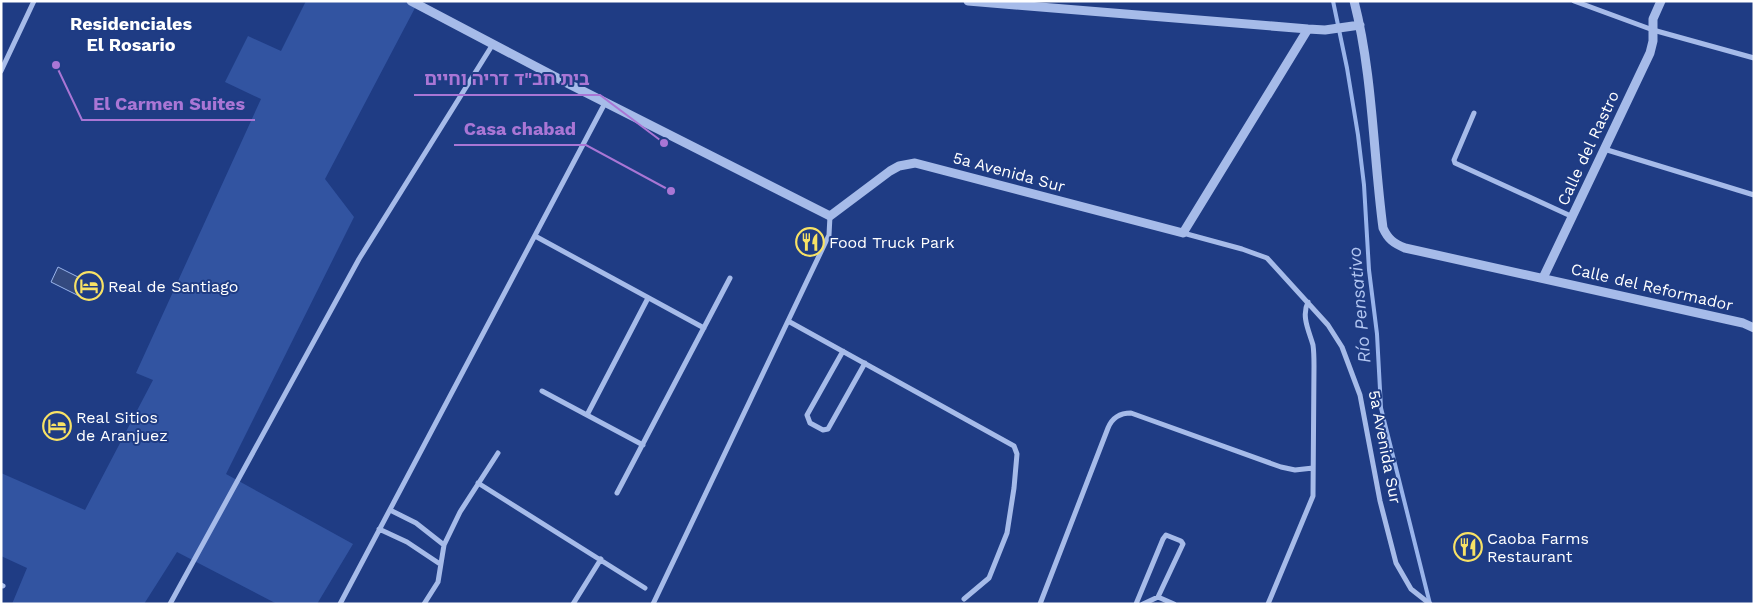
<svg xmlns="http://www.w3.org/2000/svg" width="1755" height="605" viewBox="0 0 1755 605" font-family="'Work Sans','Noto Sans Hebrew',sans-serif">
<rect width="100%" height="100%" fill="#1f3c84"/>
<path fill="#3254a1" d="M306,1h101l9,5 -91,173 29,38 -128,257 127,70 -36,60h-40l-100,-52 -33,52h-132l15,-36 -26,-12v-83l84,37 68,-130 -17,-7 125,-274 -36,-17 23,-46 33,15z"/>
<path fill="#344a7f" stroke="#99b4eb" d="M58,267l34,17 -7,15 -34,-17z"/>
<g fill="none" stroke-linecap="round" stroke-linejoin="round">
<path stroke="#99b4eb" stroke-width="4" d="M1333,1l14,67 11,67 6,50 5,85 8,64 4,74 49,196"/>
<path stroke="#a6bbe9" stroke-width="5" d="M1574,1l79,29 101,28
M1,71l33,-70
M1474,113l-20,47 1,3 118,54
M1604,149l150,46
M1183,233l59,16 25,9 61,67 14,22 18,48 20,106 16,62 15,26 19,15
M535,236l169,92
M788,321l226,125 3,8 -3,34 -7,45 -18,45 -25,21
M843,351l-36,64 3,8 13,7 5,-1 37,-66
M542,391l101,54
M587,415l61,-117
M478,483l167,105
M617,493l113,-215
M390,510l26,13 28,22
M379,529l28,13 33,22
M1,585l2,1
M1158,597l16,7
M170,604l189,-345 134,-215
M340,604l265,-501
M424,604l14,-22 6,-37 16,-33 38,-59
M573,604l28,-45
M653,604l176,-369 1,-19
M1040,604l68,-176c4,-10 12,-15 23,-15l150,54 14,3 18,-2
M1136,604l27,-65 3,-4 15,6 2,3 -25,53 -15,7
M1268,604l45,-108 1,-130c0,-7 0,-14 -1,-21 -4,-14 -12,-29 -5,-43"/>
<path stroke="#a6bbe9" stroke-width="9" d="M411,1l154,81 265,134 60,-45 9,-5 16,-3 268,70 125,-204
M968,1l340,28 17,1 35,-5
M1354,1c19,74 19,152 29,227 5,11 10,15 22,20l338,75 11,5
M1543,278l107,-225 3,-12v-22l8,-18"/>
</g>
<defs>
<symbol id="restaurant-ring" viewBox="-11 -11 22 22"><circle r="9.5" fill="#1f3c84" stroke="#f8e265" stroke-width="1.5"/><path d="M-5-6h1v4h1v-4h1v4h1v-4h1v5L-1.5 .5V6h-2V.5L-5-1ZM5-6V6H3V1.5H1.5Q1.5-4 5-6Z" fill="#f8e265"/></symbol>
<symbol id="hotel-ring" viewBox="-11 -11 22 22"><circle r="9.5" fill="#1f3c84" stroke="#f8e265" stroke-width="1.5"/><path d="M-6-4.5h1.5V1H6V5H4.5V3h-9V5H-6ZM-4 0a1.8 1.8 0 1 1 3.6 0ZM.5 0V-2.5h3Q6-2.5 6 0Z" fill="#f8e265"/></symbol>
</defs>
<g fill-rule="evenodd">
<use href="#restaurant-ring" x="794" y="226" width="32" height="32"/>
<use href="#hotel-ring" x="73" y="270" width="32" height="32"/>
<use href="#hotel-ring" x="41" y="410" width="32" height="32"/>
<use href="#restaurant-ring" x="1452" y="531" width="32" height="32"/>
</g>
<g text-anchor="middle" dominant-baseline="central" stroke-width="4" stroke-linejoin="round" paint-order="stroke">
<g font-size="16" fill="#fff" stroke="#1f3c84">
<text transform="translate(1588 148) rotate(-65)">Calle del Rastro</text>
<text transform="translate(1009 172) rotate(15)">5a Avenida Sur</text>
<text transform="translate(1652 287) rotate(13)">Calle del Reformador</text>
<text transform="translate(1385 447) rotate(79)">5a Avenida Sur</text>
</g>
<g font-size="16" fill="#fff" stroke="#1f3c84" text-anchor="start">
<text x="829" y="242">Food Truck Park</text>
<text x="108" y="286">Real de Santiago</text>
<text x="76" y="417">Real Sitios<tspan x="76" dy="18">de Aranjuez</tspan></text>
<text x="1487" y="538">Caoba Farms<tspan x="1487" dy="18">Restaurant</tspan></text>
</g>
<g font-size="18" font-weight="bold" fill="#fff" stroke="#1f3c84">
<text x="131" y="23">Residenciales<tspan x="131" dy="21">El Rosario</tspan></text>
</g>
<g font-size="18" font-style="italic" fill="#b1c5f1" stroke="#1f3c84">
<text transform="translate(1359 305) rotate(-95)">Río Pensativo</text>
</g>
</g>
<path fill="none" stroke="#a976d5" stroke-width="2" d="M664 143L600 95H414M56 65L82 120H255M671 191L586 145H454"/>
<g fill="#a976d5" stroke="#1f3c84" stroke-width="2">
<circle cx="664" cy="143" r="5"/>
<circle cx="56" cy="65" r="5"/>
<circle cx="671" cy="191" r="5"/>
</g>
<g font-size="18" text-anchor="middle" font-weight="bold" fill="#a976d5" stroke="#1f3c84" stroke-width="4" stroke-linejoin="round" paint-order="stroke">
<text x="507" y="85">בית חב"ד דריה וחיים</text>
<text x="169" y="110">El Carmen Suites</text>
<text x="520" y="135">Casa chabad</text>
</g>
<rect width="1755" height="605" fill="none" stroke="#ffffff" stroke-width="5"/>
</svg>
